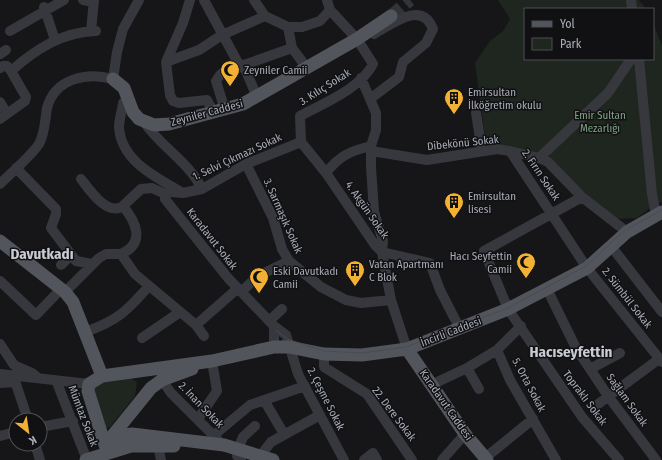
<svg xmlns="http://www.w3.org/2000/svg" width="662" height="460" viewBox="0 0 662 460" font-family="'Fira Sans Condensed',sans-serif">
<rect width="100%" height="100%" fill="#161618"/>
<path fill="#1e261f" d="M498,0h141l7,9h-121v50h128v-36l9,22v157l-8,3 -17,13 -20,1 -39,-32 -32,-30 -36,-11 -24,-3 -11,-80 15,-22 13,-10 7,-12z
M125,375l12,7 -2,14 -25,31 -7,2 -10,-42 6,-7z"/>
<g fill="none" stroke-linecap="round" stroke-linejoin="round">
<path stroke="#333438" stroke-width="13" stroke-dasharray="13 6" stroke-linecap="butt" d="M391,16l19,-16"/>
<path stroke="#37383d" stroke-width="10" d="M83,0l11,2
M190,0l-7,23 -17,39 4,33 3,6 6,2 28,-3 7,13
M204,0l33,61 9,10 11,26
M254,0l11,16
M631,0l1,9
M44,7l11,33
M330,10l27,29 16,25c-13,25 -49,39 -73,52l1,26 25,31 49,72 7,7 9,48 16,49
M288,27l4,21 15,20
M10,31l54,-31
M91,31l3,-31
M0,54l6,-4
M639,59l13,135 4,21
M166,62l33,-12 23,-15 43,-19 23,11h14l18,-6 10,-11 -3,-10
M241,66l51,-18
M0,68l3,-2h4l4,5c25,-22 51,-39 85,-40
M361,78l15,35v17l-5,16v21l3,45 9,29 -1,11 48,11 10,27 20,39
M370,99l29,-22 4,-15 23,-19 7,-14c-11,-29 -39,-6 -59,5
M0,102l7,12
M123,103c-1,8 -4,17 -4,24 2,35 39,51 64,66l19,-4 44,-25 55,-22
M225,110l-9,-29 4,-6 17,-14
M476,113l6,38
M0,119l25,-18 1,-4 -15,-26
M144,122c17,25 45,40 58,67
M371,151l56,9 70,-11 13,2 29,7 9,4 34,35 45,35
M510,151l77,117 75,94
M539,158l69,-65 23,-34
M246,164l27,54 9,31 7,12 32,26 25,13 15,3 30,-3
M16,168l40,41v5l-5,14 25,33 16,3
M326,173c13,-17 24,-22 45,-27
M81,179c8,10 26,38 42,27
M0,184c11,-11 30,-27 39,-40 6,-11 6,-24 8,-36 8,-30 40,-36 66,-29l4,-27 6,-23 16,-29
M183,193l-12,-1 -6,2v5l63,79 46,48v21
M582,197l-98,54 24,58 74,108 37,43
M611,246l51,66
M121,254c25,-11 15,-32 2,-48l18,-17 11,-1 13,6
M61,265l10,-10
M0,281l36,34 25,-26
M547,289l29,59 32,48 48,64
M65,292l34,-34 7,-4h15l14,20 61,51 8,11
M241,292l17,-16 31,-15
M269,321l13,-12
M196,325l41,-36
M274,326l12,9 12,39 46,86
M521,326l-24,24 13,30 46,80
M85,332c32,-11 42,-21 64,-46
M142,338l38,-26
M0,344l14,21 18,8 5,4
M324,354v13l43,27 45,66
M467,368l12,21
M590,369l30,-16
M0,374l89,10
M13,375l15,45
M56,380l31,80
M162,380l9,13 47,47
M0,383l15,-1
M431,385l36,-17 30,-18
M264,400l20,34
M594,407l65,-48
M198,419l19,-28 -5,-30
M40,427l33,-6
M0,436l16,-4
M213,436l37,-31 55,-19
M35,444l5,16
M158,445l3,15
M238,449l5,-12 12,-11
M261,455l10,-13 49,-27
M237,456l4,4
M485,458l48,-39
M364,460l9,-7 4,7
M442,460l23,-26"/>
<path stroke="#53555c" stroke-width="13" d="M113,79l11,9 9,24 6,7 15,6 15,-1 74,-20 114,-65 34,-23
M0,241l65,51 8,10 29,74
M407,349l58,85 22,26
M109,440l42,-52 11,-8 30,-11
M105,445l-17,-54 1,-7 13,-8 110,-15 62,-14h15l35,7 38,1 45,-6 101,-40 79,-41 40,-36 35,-20
M105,445l15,-9 12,-2 92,11 49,15
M86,460l45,-14h43"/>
<path stroke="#4a4c52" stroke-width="1" d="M276,330l11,9 37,12 38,2 44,-6 102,-39 78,-42 38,-35 38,-21"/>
</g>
<defs>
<symbol id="mosque-pin" viewBox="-11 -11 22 30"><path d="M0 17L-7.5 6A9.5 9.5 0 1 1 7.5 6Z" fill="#f2b134" stroke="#111113"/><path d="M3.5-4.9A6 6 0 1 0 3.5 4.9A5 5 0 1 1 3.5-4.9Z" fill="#111"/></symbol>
<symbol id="building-pin" viewBox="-11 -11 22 30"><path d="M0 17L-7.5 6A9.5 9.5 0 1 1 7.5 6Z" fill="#f2b134" stroke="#111113"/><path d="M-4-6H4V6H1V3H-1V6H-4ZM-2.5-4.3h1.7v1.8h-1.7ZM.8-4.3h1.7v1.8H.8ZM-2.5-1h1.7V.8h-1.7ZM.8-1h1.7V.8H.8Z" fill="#111"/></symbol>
</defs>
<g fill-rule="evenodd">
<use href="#mosque-pin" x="219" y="59" width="22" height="30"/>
<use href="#building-pin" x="443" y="87" width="22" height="30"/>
<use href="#building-pin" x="443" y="191" width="22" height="30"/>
<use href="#mosque-pin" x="515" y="251" width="22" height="30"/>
<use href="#building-pin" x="344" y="259" width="22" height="30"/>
<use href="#mosque-pin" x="248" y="266" width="22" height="30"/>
</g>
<g text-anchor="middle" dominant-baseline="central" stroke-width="3" stroke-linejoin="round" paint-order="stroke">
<g font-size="11" fill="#a8adb8" stroke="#111113" text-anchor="start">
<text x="244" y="70">Zeyniler Camii</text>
<text x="468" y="92">Emirsultan<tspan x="468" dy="13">İlköğretim okulu</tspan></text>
<text x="468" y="196">Emirsultan<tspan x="468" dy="13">lisesi</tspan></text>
<text x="512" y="256" text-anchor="end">Hacı Seyfettin<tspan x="512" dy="13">Camii</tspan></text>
<text x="369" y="264">Vatan Apartmanı<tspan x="369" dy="13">C Blok</tspan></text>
<text x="273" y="271">Eski Davutkadı<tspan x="273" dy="13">Camii</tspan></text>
</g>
<g font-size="11" fill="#a8adb8" stroke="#111113">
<text transform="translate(325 87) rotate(-32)">3. Kılıç Sokak</text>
<text transform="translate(207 113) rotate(-15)">Zeyniler Caddesi</text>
<text transform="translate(463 143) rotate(-6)">Dibekönü Sokak</text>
<text transform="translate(237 157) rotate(-25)">1. Selvi Çıkmazı Sokak</text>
<text transform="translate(541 175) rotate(56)">2. Fırın Sokak</text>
<text transform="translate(367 210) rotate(55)">4. Akgün Sokak</text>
<text transform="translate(283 216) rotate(66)">3. Sarmaşık Sokak</text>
<text transform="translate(212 239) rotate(52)">Karadavut Sokak</text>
<text transform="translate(627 298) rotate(52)">2. Sümbül Sokak</text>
<text transform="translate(451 332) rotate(-21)">İncirli Caddesi</text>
<text transform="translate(529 385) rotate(62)">5. Orta Sokak</text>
<text transform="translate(585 398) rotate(53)">Topraklı Sokak</text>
<text transform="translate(326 399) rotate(63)">2. Çeşme Sokak</text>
<text transform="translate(627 400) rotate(54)">Sağlam Sokak</text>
<text transform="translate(201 405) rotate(46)">2. İnan Sokak</text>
<text transform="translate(446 405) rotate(55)">Karadavut Caddesi</text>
<text transform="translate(394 414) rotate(53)">22. Dere Sokak</text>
<text transform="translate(83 416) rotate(69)">Mümtaz Sokak</text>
</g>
<g font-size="11" fill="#7fa381" stroke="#111113">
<text x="600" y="115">Emir Sultan<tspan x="600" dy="13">Mezarlığı</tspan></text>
</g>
<g font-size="15" font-weight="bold" fill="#c9ccd4" stroke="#111113">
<text x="42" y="254">Davutkadı</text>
<text x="571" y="352">Hacıseyfettin</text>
</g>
</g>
<rect x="524" y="8" width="130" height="52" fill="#111113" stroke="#4d4f55"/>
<rect x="532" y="21" width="20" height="6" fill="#53555c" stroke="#4d4f55"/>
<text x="560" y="28" font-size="12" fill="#a8adb8">Yol</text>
<rect x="532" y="38" width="20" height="12" fill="#1e261f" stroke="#4d4f55"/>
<text x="560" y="48" font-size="12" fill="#a8adb8">Park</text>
<g transform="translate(28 432) rotate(150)"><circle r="19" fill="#111113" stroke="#4d4f55"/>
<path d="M0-3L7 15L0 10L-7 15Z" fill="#f2b134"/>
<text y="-6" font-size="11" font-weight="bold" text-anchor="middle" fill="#a8adb8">K</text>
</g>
</svg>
